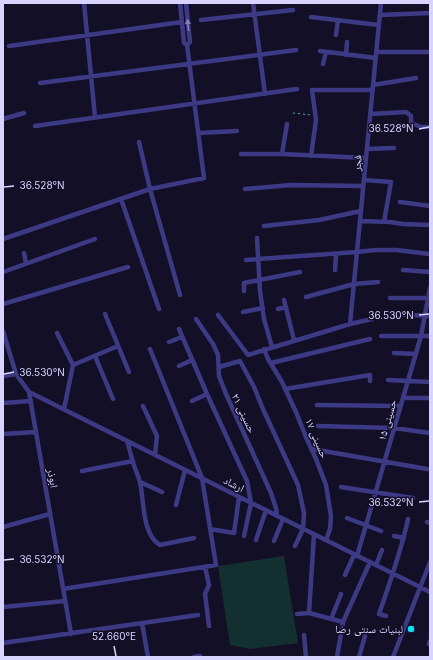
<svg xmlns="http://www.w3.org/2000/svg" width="433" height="660" viewBox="0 0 433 660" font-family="Inter,'Noto Naskh Arabic',sans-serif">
<rect width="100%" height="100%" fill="#130f26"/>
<path fill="#12302f" d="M284,556l14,87 -48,6 -20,-4 -12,-79z"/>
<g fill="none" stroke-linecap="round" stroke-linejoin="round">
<path stroke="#2fb8b0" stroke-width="1" stroke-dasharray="2 3" stroke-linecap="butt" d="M293,113l18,2"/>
<path stroke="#3d3a85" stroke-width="4.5" d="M84,3l11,114
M186,3l4,39 -3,3
M253,3l12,91
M380,15l50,-2
M311,17l68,8
M201,20l92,-10
M336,35l2,-15
M9,46l173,-24
M320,51l56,7
M376,52h54
M346,55l1,-13
M323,64l3,-12
M40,83l256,-33
M373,85l43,-7
M370,114l36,-2 5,4v7l10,4h9
M3,119l21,-6
M35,126l262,-37
M198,133l39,-2
M139,142l11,47 30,106
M367,149l27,-1
M241,154h41l84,4
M282,154l5,-30
M311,156l5,-36 -4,-30h61
M364,180l27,2 -7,40
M245,189l46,-4 72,1
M121,199l38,110
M400,202l30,4
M360,221l30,1 13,2 27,1
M264,226l55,-6 42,-9
M257,238l3,53 4,28 8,28
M3,239l147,-50 54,-11 -17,-133 -3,-2 -4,-40
M24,253l2,10
M246,260l12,-1 99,-7 19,-2h20l34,4
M335,270l1,-16
M403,270l27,2
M3,272l92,-33
M244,291v-8l56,-11
M306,297l48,-13 24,-2
M390,298h38
M284,300l10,40
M3,304l125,-37
M278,309l8,-2
M243,312l20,-4
M105,314l24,58
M393,314l37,2
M218,315l30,40 102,-31 22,-5
M196,319l17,25 5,11 1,21 7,18 45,99 5,15 1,8
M350,324l31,-321
M179,329l28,65 40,87 4,22 -7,33
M3,331l13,43 13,18 42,242
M57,333l16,32
M381,336h49
M169,342l13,-5
M264,349l4,10 14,23 14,30 10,25 10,22 10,26 5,31 -1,13 -4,11
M394,353l22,1
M95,356l18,43
M271,363l99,-24
M179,366l13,-6
M219,367l21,-6 14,26 9,22 35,76 6,28 -1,16 -8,17
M3,376l13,-2
M388,380l42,2
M285,389l85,-14v6
M29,392l401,200
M403,398h27
M192,401l15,-7
M3,403l28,-2
M317,405l84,1
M143,406l14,30 -2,19
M64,409l9,-44 45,-19
M318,426l76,2 36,5
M3,434l33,-2
M127,441c2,7 4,14 6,21 2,7 5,13 7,20 4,18 2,53 20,63l34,-7
M312,449l115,20
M82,471l51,-10
M140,482l22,10
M341,487l72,11
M176,505l9,-35
M347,518l34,13
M427,522l3,1
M3,527l47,-13
M210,529l24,4 5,-36
M394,536l10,2
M256,540l10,-30
M274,541l9,-22
M357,556l64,-220 9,-48
M376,565l6,-15
M205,567l4,18 -4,9 4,32
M345,575l9,-20
M63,589l153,-24 -14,-87 -52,-129
M3,607l62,-6
M309,613l5,-79
M297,614l12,-1 34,9
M386,616l-7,-2c11,-32 22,-62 29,-95
M331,619l10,-25
M142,623l6,34
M304,635l2,22
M3,643l195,-28
M429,644l1,-3
M194,657l6,-1
M337,657l6,-35 27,-60
M359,657l6,-21
M393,657l37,-95"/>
</g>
<defs><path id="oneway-solid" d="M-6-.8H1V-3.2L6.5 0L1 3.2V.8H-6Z"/></defs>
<use fill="#837fbc" href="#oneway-solid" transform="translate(188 25) rotate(-96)"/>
<path fill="none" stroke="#d9d4ff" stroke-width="1.5" d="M419,129l10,-2M4,187l10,-1M419,315l10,-1M4,374l10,-2M419,502l10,-1M4,560l10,-1M114,646l2,10"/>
<circle fill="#00e5ff" stroke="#130f26" stroke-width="1.5" cx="411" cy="629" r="4"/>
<g text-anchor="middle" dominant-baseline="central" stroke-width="3" stroke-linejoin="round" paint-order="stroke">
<g font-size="11" fill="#d9d4ff" stroke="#130f26">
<text transform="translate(357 163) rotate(-85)">فجر</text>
<text transform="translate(244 413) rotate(65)">حسینی ۲۱</text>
<text transform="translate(387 420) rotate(-74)">حسینی ۱۵</text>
<text transform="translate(317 438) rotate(67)">حسینی ۱۷</text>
<text transform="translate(53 478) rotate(80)">ابوذر</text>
<text transform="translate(234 484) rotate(27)">ارشاد</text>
</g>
<g font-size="11" fill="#d9d4ff" stroke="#130f26" text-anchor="end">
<text x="403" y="629">لبنیات سنتی رضا</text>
</g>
</g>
<g font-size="10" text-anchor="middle" fill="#d9d4ff" stroke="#130f26" stroke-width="3" stroke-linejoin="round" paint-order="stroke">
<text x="391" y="132">36.528°N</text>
<text x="42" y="189">36.528°N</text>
<text x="391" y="319">36.530°N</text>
<text x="42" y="376">36.530°N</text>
<text x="391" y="506">36.532°N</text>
<text x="42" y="563">36.532°N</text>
<text x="114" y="640">52.660°E</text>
</g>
<rect width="433" height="660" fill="none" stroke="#d9d4ff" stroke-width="8"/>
</svg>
